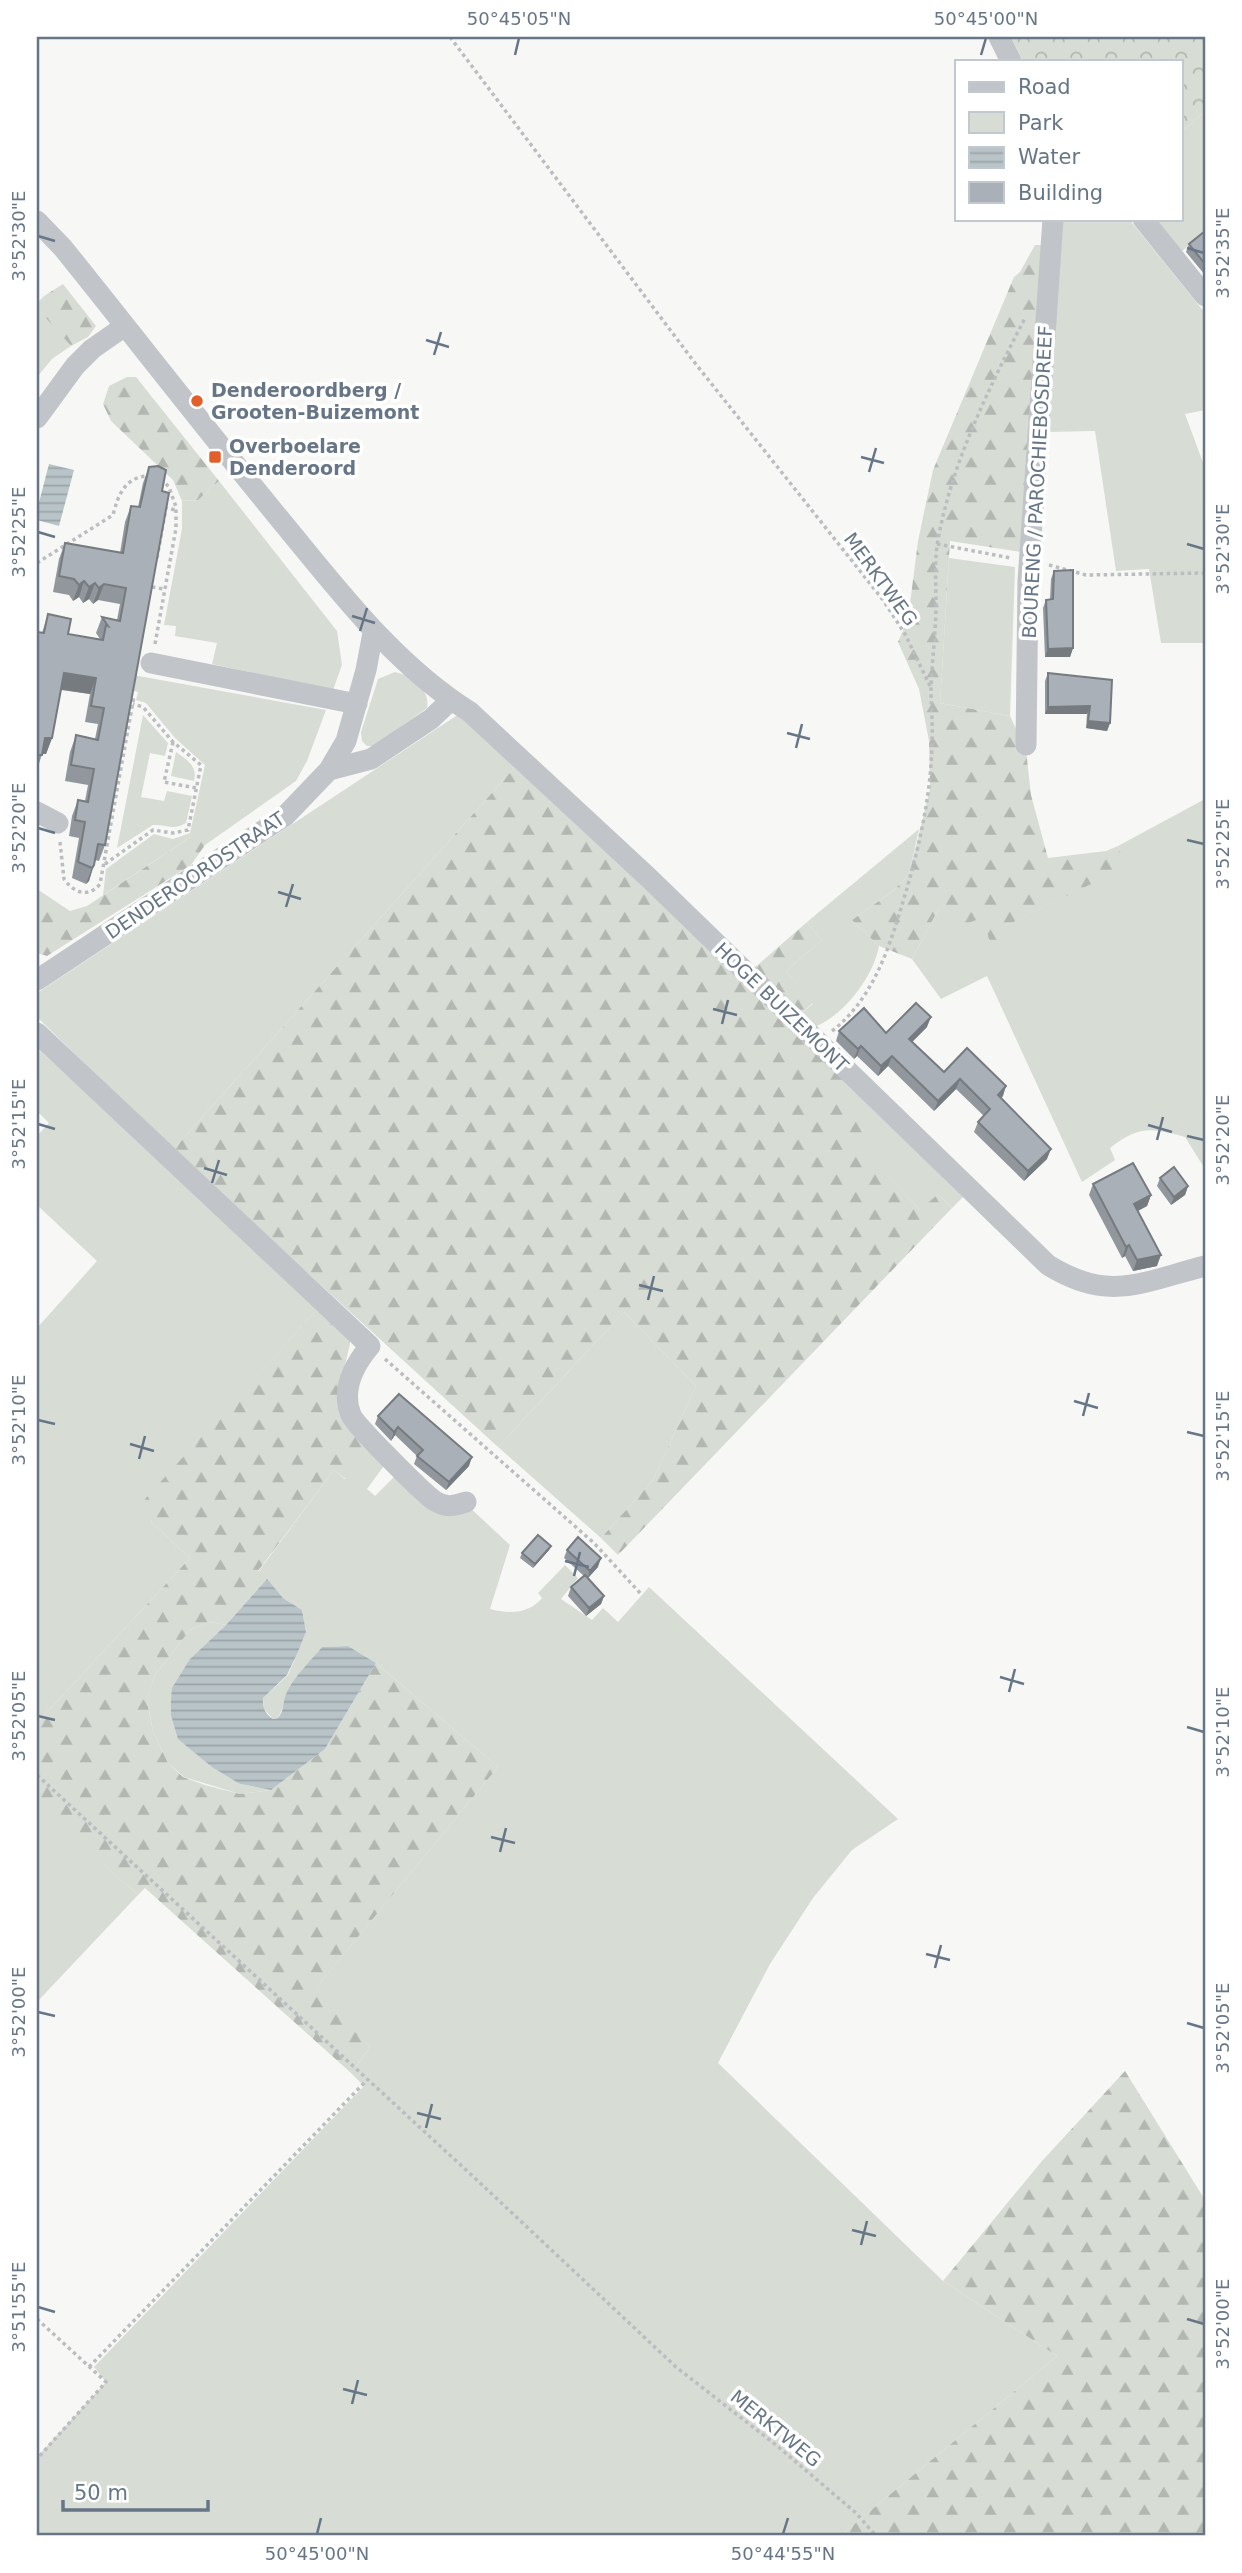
<svg xmlns="http://www.w3.org/2000/svg" width="1242" height="2573" viewBox="0 0 1242 2573" font-family="'DejaVu Sans',sans-serif">
<defs>
<pattern id="forest-firs" width="22" height="20" patternUnits="userSpaceOnUse" patternTransform="scale(1.75)"><rect width="22" height="20" fill="#d7dcd4"/><path d="M5 1l3.5 6h-7zM16 11l3.5 6h-7z" fill="#b2b7b2"/></pattern>
<pattern id="park-crowns" width="20" height="18" patternUnits="userSpaceOnUse" patternTransform="scale(1.75)"><rect width="20" height="18" fill="#d7dcd4"/><path d="M2 6a3 3 0 1 1 6 0M12 15a3 3 0 1 1 6 0" fill="none" stroke="#b2b7b2"/></pattern>
<pattern id="water-rules" width="6" height="5" patternUnits="userSpaceOnUse" patternTransform="scale(1.75)"><rect width="6" height="5" fill="#b9c4c9"/><path d="M0 2.5h6" fill="none" stroke="#9aa4a9"/></pattern>
</defs>
<rect width="100%" height="100%" fill="#f7f8f5"/>
<path fill="#d7dcd4" d="M1205,111v120l-25,22 -27,-34h28v-86z
M1061,219h68l76,94v97l-20,4 20,54v175h-44l-12,-74 -33,2 -21,-140 -49,1z
M44,296l3,22 24,28 -19,13 -15,18v-74z
M219,481l118,150 5,34 -9,25 -121,-26 5,-21 -42,-7 1,-10 -12,-1 18,-96v-28l16,-1z
M949,558l66,9 -5,149 -70,-13z
M395,672c16,3 36,18 32,36l-53,38h-7l-5,-5 -1,-9 17,-53z
M133,675l193,35 -19,51 -11,20 -91,64 -7,-8 -6,-1 -89,59 3,-26 48,-35 19,5 17,-6 15,-68 -30,-27 -29,-35 -10,-3 2,-8 -8,-2z
M459,714l57,52 -343,384 -136,-133v-24z
M143,715l25,28 -3,13 -15,-3 -9,44 23,4 3,-10 25,5 -6,27c-12,8 -20,1 -33,2l-36,23z
M176,752c11,8 22,14 18,29l-23,-5z
M1205,799v370l-20,-32c-33,-9 -46,-12 -75,11l5,12 -33,22 -95,-206 -46,23 -29,-40 27,-51 43,9 23,9 120,-59 -7,-21z
M919,829l-10,46 -16,16 -41,29 27,26c-6,32 -36,71 -67,82l-13,-13 14,-11 -27,-33 36,-31 -15,-18z
M37,1048l283,258 -174,193 6,24 38,35 -153,165v-395l60,-67 -60,-56v-69l12,-13 -12,-12z
M855,1085l108,112 -11,11 -14,-14 -17,17 -68,-70 -8,-46z
M624,1312l72,74 -43,94 -52,58 -103,-91z
M369,1448l17,15 -19,26 8,7 22,-22 70,31 43,40 -20,64c19,5 39,5 52,-11l-4,-5 27,-28 13,13 -17,21 31,21 11,-12 15,14 31,-35 249,232 -46,31 -39,48 -43,66 -52,99 225,218 114,75 -217,180h-803v-79l69,-75 -12,-15 270,-281 -13,-13 19,-26 -56,-57 184,-223 -122,-104 -28,-17 -26,1 -26,32 -18,39 -5,1 -9,-10 -1,-11 25,-23 10,-23 8,-20 -4,-22 -19,-12 -25,-26 76,-102 11,9z
M209,1622l17,3 -36,34 50,125 31,6 -31,4 -56,-17 -16,-14 -15,-32 -6,-31 7,-24 36,-46z
M37,1805l101,90 -101,107z"/>
<path fill="url(#forest-firs)" d="M1035,245h10l-24,307 -71,-11 -10,162 70,13 16,34 5,45 17,63 58,-7 12,-5 8,21 -121,59 3,20 -8,2 -10,-6 -8,-24 -28,10 -15,-20 -27,51 -33,-13 -27,-26 41,-29 16,-16 21,-86 -1,-48 -10,-52 -21,-47 10,-23 10,-78 15,-71 81,-193 6,-5z
M63,284l33,42 -8,11 -17,9 -25,-28 -2,-22z
M127,377h9l83,104 -21,19 -16,1 -9,-21 -62,-59 -8,-17 6,-18z
M516,766l339,319 -10,11 27,27 -18,18 66,69 18,-16 14,14 -334,347 -17,-17 52,-58 43,-94 -72,-74 -126,135 -325,-297z
M192,836h6l7,9 -14,20 -144,91 -10,-3v-64l33,22 17,-5z
M807,922l15,18 -36,31 27,32 -14,12 -46,-46z
M320,1306l29,27 1,11 -11,47 30,57 -23,31 -12,-9 -76,101 9,8 -41,46 -17,-3 -19,8 -36,46 -7,25 6,30 15,32 15,14 22,8 35,9 31,-4 54,-41 51,-86 122,104 -183,222 55,58 -19,26 -206,-185 -7,7 -101,-89v-83l153,-165 -38,-35 -7,-24z
M1125,2071l80,129v336h-365l217,-180 -114,-75 99,-120z"/>
<path fill="url(#park-crowns)" d="M1011,37h194v74l-24,22v-72h-158z"/>
<path fill="url(#water-rules)" d="M49,464l25,6 -15,56 -22,-6v-10z
M267,1579l16,19 19,12 4,22 -8,20 -11,23 -24,23c0,10 1,15 10,21l5,-1c6,-8 5,-13 7,-21 6,-18 25,-35 37,-50l26,-1 28,17 -51,86 -54,41 -31,-6 -28,-17 -34,-28 -7,-24v-15l1,-12 18,-29 36,-34z"/>
<g fill="none" stroke-linecap="round" stroke-linejoin="round">
<path stroke="#bbbdc0" stroke-width="3.5" stroke-dasharray="3.5 3.5" stroke-linecap="butt" d="M450,37l245,326 188,237 22,34 26,54
M937,544l74,14
M157,558l9,-50 10,2
M37,563l76,-48c5,-20 12,-38 35,-39
M1049,565l37,10 119,-2
M152,587l12,2
M155,644l21,-116v-21l-7,-20 -7,-7
M173,742l-9,40 32,6
M60,842l4,37c9,13 24,20 36,5l34,-188 -5,-1
M105,864l48,-34 20,3 15,-3 13,-65 -28,-23 -30,-35 -10,-3
M832,1031c36,-28 53,-71 66,-113 18,-58 33,-115 34,-176 1,-18 -1,-36 -1,-53 1,-29 5,-57 5,-85 0,-22 -2,-43 2,-64 14,-78 51,-152 87,-222
M385,1359l209,184 47,51
M37,1775l441,406 198,186 100,78 80,68 20,23
M37,2319l69,63 -69,77
M89,2367l278,-287"/>
<path stroke="#c1c4c9" stroke-width="21" d="M999,37l12,24
M1143,219l62,77
M37,221l26,27c74,92 146,185 220,275 57,69 111,141 187,189l180,167 398,386c61,38 94,17 157,1
M37,418l38,-52 17,-17 33,-23
M151,663l206,41
M1026,745l2,-164 25,-362
M329,770l42,-11 60,-40 20,-19
M37,812l21,11
M37,980l248,-164 44,-46 17,-29 20,-71 7,-37
M37,1033l333,313c-16,19 -29,44 -19,69 4,10 74,80 84,86 11,7 19,5 31,1"/>
</g>
<path fill="#91979d" d="M1205,231v44l-19,-23 3,-8z
M149,467l-44,378 -6,16 -4,-1 -6,21 -3,3 -14,-6 7,-40 -10,-2 3,-20 6,-16 7,1 3,-16 -23,-4 5,-29 6,-17 19,4 3,-15 -13,-2 5,-28 -29,-4 -9,48 -6,16h-4l-5,16v-138l5,1 6,-19 20,20 32,5 -4,-6 6,-16 15,3 3,-16 -22,-4 -5,4 -4,-5 -6,4 -4,-6 -6,4 -4,-6 -16,-3 6,-33 6,-16 55,10 5,-31 6,-16 7,1 5,-24z
M1054,571l19,77 -3,9h-25l-2,-49 3,-8 4,-1 1,-20z
M1048,673l62,50 -3,8 -21,-3 1,-14h-42v-33z
M927,1027l-15,15 32,30 59,24 -2,2 46,61 -23,22 -50,-49 4,-10 6,-6 -28,-27 -22,22 -46,-45 -10,10 -21,-20 -3,3 -18,-18 3,-10 47,2z
M1160,1178l28,8 -3,9 -14,10 -14,-19z
M1093,1184l58,11 -4,11 -9,5 19,55 -24,5 -8,-15 -3,2 -33,-63z
M378,1416l91,50 -23,24 -32,-26 3,-8 -22,-21 -4,6 -16,-17z
M549,1550l-16,18 -13,-10 2,-5z
M567,1550l31,17 -10,11 16,18 -3,8 -15,12 -18,-20 3,-9 13,-11 -20,-18z"/>
<path fill="#767b80" d="M84,581l-5,16 -6,4 6,-16z
M95,583l-6,16 -6,4 6,-16z
M104,584l-6,16 -5,4 6,-16z
M1073,648l-3,9h-25l3,-8z
M64,673l32,5 -6,16 -32,-5z
M1090,706l-3,8h-42l3,-7z
M1088,721l22,2 -3,8 -21,-3z
M45,738h7l-6,16h-7z
M94,865l-5,16 -3,3 6,-16z
M931,1017l-4,10 -22,22 4,-10z
M861,1046l-4,10 -3,3 4,-10z
M892,1056l-4,10 -10,10 3,-10z
M960,1079l-4,10 -22,22 4,-10z
M1006,1086l-3,10 -9,9 4,-10z
M1051,1149l-4,10 -23,22 4,-10z
M1188,1186l-3,9 -14,10 3,-8z
M1151,1195l-4,11 -17,9 4,-11z
M1129,1245l-4,11 -3,2 4,-11z
M1161,1255l-4,11 -24,5 4,-11z
M398,1427l-3,8 -4,6 3,-9z
M472,1457l-3,9 -23,24 3,-8z
M551,1546l-2,4 -16,18 2,-4z
M601,1558l-3,9 -11,12 3,-8z
M604,1596l-3,8 -15,12 3,-8z"/>
<path fill="#a9b0b7" stroke="#767b80" stroke-width="2" d="M1205,231v33l-16,-20z
M158,466l8,4 -4,21 7,2 -64,352 -7,-1 -4,21 -2,3 -14,-6 7,-40 -10,-2 3,-20 10,2 6,-33 -23,-4 5,-30 22,5 6,-32 -13,-2 5,-28 -32,-5 -12,65h-7l-3,17h-5v-123l7,1 4,-19 23,5 -3,15 35,6 3,-15 2,1 -6,-9 18,4 6,-33 -22,-4 -5,4 -4,-5 -6,4 -5,-6 -5,4 -5,-6 -15,-3 6,-33 58,10 8,-47 9,1 9,-40z
M1073,570v78l-25,1 -2,-49 7,-1 1,-28z
M1048,673l64,7 -2,43 -22,-2 2,-15 -42,1z
M916,1003l15,14 -22,22 35,33 23,-24 39,38 -8,9 53,54 -23,22 -50,-49 12,-13 -30,-30 -22,22 -46,-45 -11,10 -20,-20 -3,3 -19,-18 25,-23 22,25z
M1133,1163l18,32 -17,9 27,51 -24,5 -8,-15 -3,2 -33,-63z
M1174,1167l14,19 -14,11 -14,-19z
M399,1394l73,63 -23,25 -32,-26 6,-6 -25,-23 -4,5 -16,-16z
M538,1535l13,11 -16,18 -13,-11z
M578,1537l23,21 -11,13 -23,-21z
M585,1575l19,21 -15,12 -18,-21z"/>
<path fill="none" stroke="#677686" stroke-width="2.5" d="M515,55l4,-17M981,55l5,-17M38,236l17,5M1187,248l17,5M426,340l23,7M434,355l7,-23M861,457l23,6M869,472l7,-24M38,532l17,5M1187,544l17,5M352,616l23,7M360,631l7,-23M787,733l23,6M796,748l6,-24M38,828l17,5M1187,840l17,4M278,892l23,7M286,907l7,-23M713,1009l24,6M722,1024l6,-24M38,1124l17,5M1148,1125l24,7M1187,1136l17,4M1157,1140l6,-23M204,1168l23,7M212,1183l7,-23M639,1285l24,6M648,1300l6,-24M1074,1401l24,7M1083,1416l6,-23M38,1420l17,4M1187,1432l17,4M130,1444l24,7M139,1459l6,-23M565,1561l24,6M574,1576l6,-24M1000,1677l24,7M1009,1692l6,-23M38,1716l17,4M1187,1727l17,5M491,1837l24,6M500,1852l6,-24M926,1954l24,6M935,1968l6,-23M38,2012l17,4M1187,2023l17,5M417,2113l24,6M426,2128l6,-24M852,2230l24,6M861,2245l6,-24M38,2307l17,5M1187,2319l17,5M343,2389l24,6M352,2404l6,-24M317,2534l4,-16M783,2534l5,-16"/>
<g fill="#e25f2a" stroke="#fff" stroke-width="2.5">
<circle cx="197" cy="401" r="7"/>
<rect x="208" y="450" width="14" height="14" rx="3.5"/>
</g>
<g text-anchor="middle" dominant-baseline="central" stroke-width="7" stroke-linejoin="round" paint-order="stroke">
<g font-size="19" font-weight="bold" fill="#677686" stroke="#fff" text-anchor="start">
<text x="211" y="390">Denderoordberg /<tspan x="211" dy="22">Grooten-Buizemont</tspan></text>
<text x="229" y="446">Overboelare<tspan x="229" dy="22">Denderoord</tspan></text>
</g>
<g font-size="19" fill="#677686" stroke="#fff">
<text transform="translate(1037 482) rotate(-87)">BOURENG / PAROCHIEBOSDREEF</text>
<text transform="translate(881 579) rotate(54)">MERKTWEG</text>
<text transform="translate(195 875) rotate(-34)">DENDEROORDSTRAAT</text>
<text transform="translate(782 1007) rotate(44)">HOGE BUIZEMONT</text>
<text transform="translate(776 2428) rotate(39)">MERKTWEG</text>
</g>
</g>
<rect width="1242" height="2573" fill="none" stroke="#ffffff" stroke-width="77"/>
<rect x="955" y="60" width="228" height="161" fill="#ffffff" stroke="#c2c8cf" stroke-width="2"/>
<rect x="969" y="82" width="35" height="10" fill="#c1c4c9" stroke="#c2c8cf" stroke-width="2"/>
<text x="1018" y="94" font-size="21" fill="#677686">Road</text>
<rect x="969" y="112" width="35" height="21" fill="#d7dcd4" stroke="#c2c8cf" stroke-width="2"/>
<text x="1018" y="130" font-size="21" fill="#677686">Park</text>
<rect x="969" y="147" width="35" height="21" fill="url(#water-rules)" stroke="#c2c8cf" stroke-width="2"/>
<text x="1018" y="164" font-size="21" fill="#677686">Water</text>
<rect x="969" y="182" width="35" height="21" fill="#a9b0b7" stroke="#c2c8cf" stroke-width="2"/>
<text x="1018" y="200" font-size="21" fill="#677686">Building</text>
<path d="M63 2500v10h145v-10" fill="none" stroke="#677686" stroke-width="3.5"/>
<text x="74" y="2500" font-size="21" fill="#677686" stroke="#ffffff" stroke-width="5" paint-order="stroke">50 m</text>
<rect x="38" y="38" width="1166" height="2496" fill="none" stroke="#677686" stroke-width="2.5"/>
<g font-size="18" text-anchor="middle" fill="#677686">
<text x="519" y="25">50°45'05"N</text>
<text x="986" y="25">50°45'00"N</text>
<text transform="translate(19 236) rotate(-90)" y="6">3°52'30"E</text>
<text transform="translate(1223 253) rotate(-90)" y="6">3°52'35"E</text>
<text transform="translate(19 532) rotate(-90)" y="6">3°52'25"E</text>
<text transform="translate(1223 549) rotate(-90)" y="6">3°52'30"E</text>
<text transform="translate(19 828) rotate(-90)" y="6">3°52'20"E</text>
<text transform="translate(1223 844) rotate(-90)" y="6">3°52'25"E</text>
<text transform="translate(19 1124) rotate(-90)" y="6">3°52'15"E</text>
<text transform="translate(1223 1140) rotate(-90)" y="6">3°52'20"E</text>
<text transform="translate(19 1420) rotate(-90)" y="6">3°52'10"E</text>
<text transform="translate(1223 1436) rotate(-90)" y="6">3°52'15"E</text>
<text transform="translate(19 1716) rotate(-90)" y="6">3°52'05"E</text>
<text transform="translate(1223 1732) rotate(-90)" y="6">3°52'10"E</text>
<text transform="translate(19 2012) rotate(-90)" y="6">3°52'00"E</text>
<text transform="translate(1223 2028) rotate(-90)" y="6">3°52'05"E</text>
<text transform="translate(19 2307) rotate(-90)" y="6">3°51'55"E</text>
<text transform="translate(1223 2324) rotate(-90)" y="6">3°52'00"E</text>
<text x="317" y="2560">50°45'00"N</text>
<text x="783" y="2560">50°44'55"N</text>
</g>
</svg>
